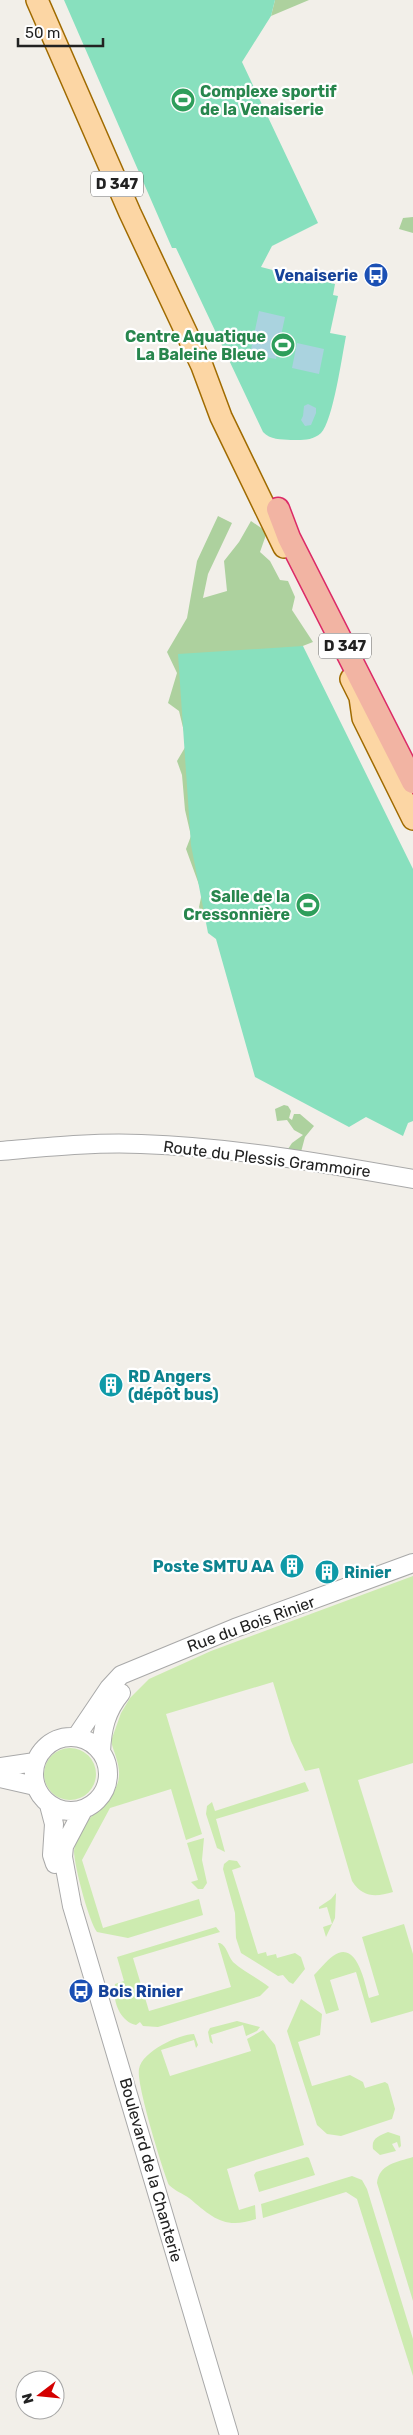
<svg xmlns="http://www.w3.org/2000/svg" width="413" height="2435" viewBox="0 0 413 2435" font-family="Rubik,sans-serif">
<rect width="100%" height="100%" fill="#f2efe9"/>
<path fill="#cdebb0" d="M413,1576v187l-55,17 35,112c-17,5 -30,6 -41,-11l-33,-113 -14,3 -14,-30 -18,-59 -107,32 36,120 -16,6 -15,-51 -61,19 -28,52 21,68 96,-29 4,16 -75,23 -31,-6c-8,-10 -23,-67 -23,-81 1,-8 3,-15 7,-22 11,-17 31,-26 37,-47 4,-15 -4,-28 -7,-41l10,-28 9,-15 19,-19 62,-28z
M44 1774a26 26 0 1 1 52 0a26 26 0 1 1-52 0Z
M305,1782l4,9 -93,28 9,33 -8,-4 -11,-34 1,-8 5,-4 3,9z
M204,1838l-2,22 5,23 -4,6h-5l-7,-7 7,-2 -11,-37z
M229,1860l8,1 4,6 -9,3 26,84 8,-2 1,4 9,-2 1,4 18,-5 6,4 4,12 -12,15 -4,-2 -6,-7 -5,1 -37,-23 -5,-15 -1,-25 -12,-44 1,-5z
M336,1893l-1,25 -9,19 -3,-10 9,-3 -5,-17 -8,2v-2l12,-8z
M404,1924l9,30v57l-42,12 -15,-51 -26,8 9,30 -13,4 -12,-39c6,-6 12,-14 19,-19 24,-18 32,28 36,42l10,-3 -17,-58z
M216,1927l4,5 -87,26 16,53 82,-24 -13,-44h2c7,3 8,13 13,19 11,10 25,16 36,25l-9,9 -102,31 -15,-1 -3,-4 -4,3c-17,-4 -24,-26 -21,-41l9,-3 -7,-24z
M301,1999l21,15 -2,21 -22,7 14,44 38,-11 13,7 2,6 20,-6 3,2 7,25 -3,10 -51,17 -14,-2 -10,-9 -30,-94z
M237,2021l23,6 -3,4 -11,5 -3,-11 -32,10 2,9 -3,-2 -2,-10 2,-4z
M263,2030l12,15 29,100 -77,24 12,41 16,-5 1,14c-32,11 -44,-2 -67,-21 -7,-5 -14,-7 -20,-13 -7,-17 -33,-102 -30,-116 3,-18 41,-35 55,-35l4,11 -2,3 -2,-8 -33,10 9,26 81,-25 -4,-12z
M388,2132l12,4 1,10 -2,2 -2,-6 -5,2 4,7 -16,4 -7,-6c-2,-11 6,-13 15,-17z
M307,2157l2,1 6,17 -56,17 -5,-17 2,-3z
M413,2157v144l-36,-118c2,-19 20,-21 36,-26z
M352,2176l10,4 5,9 46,150v37l-56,-177 -11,-7 -83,26 -2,-14z"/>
<path fill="#add19e" d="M275,0h34l-38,16z
M413,217v16l-14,-4 4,-11z
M218,516l14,7 -24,51 -5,24 24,-7 -3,-30 15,-19 12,-21 16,11 -7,20 10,9 10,19 8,1 7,16 -3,13 21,32 -18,7 -83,268h-9l-4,-10 3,-14 -16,-44 5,-13 -6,-26 -3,-35 -5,-14 10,-17 -8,-33 -11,-8 9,-30 -10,-21 20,-34 10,-57z
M284,1105l4,1 3,5 -2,7 3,2 2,-6h6l14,12 -9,11 -4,15 -13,-3 4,-6 11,-8 -9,-5 -7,-10 -10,1 -2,-12z"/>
<path fill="#88e0be" d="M64,0h211l-4,16 -29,46 76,161 -46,23 -11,21 35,9 11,-2 2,4 26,6 -2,11 5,1 -8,37 16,3c-4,20 -13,85 -25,97 -9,8 -19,7 -30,7 -10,-1 -21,0 -28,-8l-87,-184h-4z
M303,646l110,223v252l-5,2 -5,13 -37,-19 -17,10 -94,-50 -39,-138 -8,-6 -17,-88 -13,-191z"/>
<path fill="#aad3df" d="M259,311l26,6 -9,42 -26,-5z
M297,343l27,6 -5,25 -27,-6z
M308,404l8,4v5l-5,12 -6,1 -4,-6 2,-4 1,-10z"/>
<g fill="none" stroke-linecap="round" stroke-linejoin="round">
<defs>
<path id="tertiary" d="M0,1151c47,-4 94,-9 141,-7 91,3 182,19 272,35
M34 1774a37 37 0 1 1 74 0a37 37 0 1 1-74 0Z
M76,1737l33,-49 12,-13 114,-47 178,-65
M101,1752c1,-23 5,-41 20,-59
M0,1767l35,-5
M0,1778l35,8
M49,1805l5,19 -2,31 3,9
M83,1810l-19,36 -1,11 9,49 157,529"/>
<path id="primary" d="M37,0l93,213 72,153 19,51 63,130
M351,679l9,18 3,21 50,101"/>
<path id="trunk" d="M278,509l11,29 124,244"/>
</defs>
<use href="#tertiary" stroke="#a9a9a9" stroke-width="20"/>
<use href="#primary" stroke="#a06b00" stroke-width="24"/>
<use href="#trunk" stroke="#dc2a67" stroke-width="25"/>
<use href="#tertiary" stroke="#fff" stroke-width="18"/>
<use href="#primary" stroke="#fcd6a4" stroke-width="21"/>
<use href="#trunk" stroke="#f2b4a3" stroke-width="22"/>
</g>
<defs>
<symbol id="stadium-disc" viewBox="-11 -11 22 22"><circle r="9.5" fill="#2e9e5b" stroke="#fff"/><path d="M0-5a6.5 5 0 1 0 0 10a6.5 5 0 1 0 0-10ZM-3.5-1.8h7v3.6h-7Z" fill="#fff"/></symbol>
<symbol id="bus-disc" viewBox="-11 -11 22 22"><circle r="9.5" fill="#1a4fb4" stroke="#fff"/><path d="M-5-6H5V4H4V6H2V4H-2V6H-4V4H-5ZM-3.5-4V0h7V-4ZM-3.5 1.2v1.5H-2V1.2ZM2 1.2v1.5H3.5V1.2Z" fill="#fff"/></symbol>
<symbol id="building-disc" viewBox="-11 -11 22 22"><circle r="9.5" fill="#0f9aa8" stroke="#fff"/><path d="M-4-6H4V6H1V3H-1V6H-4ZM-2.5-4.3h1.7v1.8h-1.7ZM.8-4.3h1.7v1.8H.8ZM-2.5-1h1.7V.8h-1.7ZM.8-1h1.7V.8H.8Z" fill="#fff"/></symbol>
</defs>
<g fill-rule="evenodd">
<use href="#stadium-disc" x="169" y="86" width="28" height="28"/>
<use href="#bus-disc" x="362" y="261" width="28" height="28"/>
<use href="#stadium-disc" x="269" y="331" width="28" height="28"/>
<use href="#stadium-disc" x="294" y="891" width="28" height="28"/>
<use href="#building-disc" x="97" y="1371" width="28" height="28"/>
<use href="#building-disc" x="278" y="1552" width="28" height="28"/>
<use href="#building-disc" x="313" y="1558" width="28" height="28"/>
<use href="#bus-disc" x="67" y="1977" width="28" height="28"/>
</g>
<g text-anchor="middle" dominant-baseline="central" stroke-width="4.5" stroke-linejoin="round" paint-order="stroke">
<g fill="#fff" stroke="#646464" stroke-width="1">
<rect x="91" y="171.5" width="52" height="25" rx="4"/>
<rect x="319" y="633.5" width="52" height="25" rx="4"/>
</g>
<g font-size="15" font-weight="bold" fill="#222">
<text x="117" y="184">D 347</text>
<text x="345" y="646">D 347</text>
</g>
<g font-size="16" font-weight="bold" fill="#27864d" stroke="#fff" text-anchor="end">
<text x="200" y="91" text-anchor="start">Complexe sportif<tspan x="200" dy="18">de la Venaiserie</tspan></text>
<text x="266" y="336">Centre Aquatique<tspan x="266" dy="18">La Baleine Bleue</tspan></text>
<text x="290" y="896">Salle de la<tspan x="290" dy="18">Cressonnière</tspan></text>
</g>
<g font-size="16" font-weight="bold" fill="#164399" stroke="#fff" text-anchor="end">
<text x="358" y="275">Venaiserie</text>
<text x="98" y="1991" text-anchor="start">Bois Rinier</text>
</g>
<g font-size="16" fill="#222" stroke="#fff">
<text transform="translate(267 1159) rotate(7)">Route du Plessis Grammoire</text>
<text transform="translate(251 1624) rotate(-20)">Rue du Bois Rinier</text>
<text transform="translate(151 2170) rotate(74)">Boulevard de la Chanterie</text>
</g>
<g font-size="16" font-weight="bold" fill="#0d838f" stroke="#fff" text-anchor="start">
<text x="128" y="1376">RD Angers<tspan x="128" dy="18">(dépôt bus)</tspan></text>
<text x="274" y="1566" text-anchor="end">Poste SMTU AA</text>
<text x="344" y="1572">Rinier</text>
</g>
</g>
<g transform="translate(40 2395) rotate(254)"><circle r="24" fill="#ffffff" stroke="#a7a7a7"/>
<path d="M0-4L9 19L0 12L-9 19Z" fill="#d40000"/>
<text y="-8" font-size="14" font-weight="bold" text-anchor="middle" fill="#222222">N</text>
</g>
<path d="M18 38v8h85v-8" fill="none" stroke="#222222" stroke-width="2.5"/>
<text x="25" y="38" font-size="15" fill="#222222" stroke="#ffffff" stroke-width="4" paint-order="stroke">50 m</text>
</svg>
